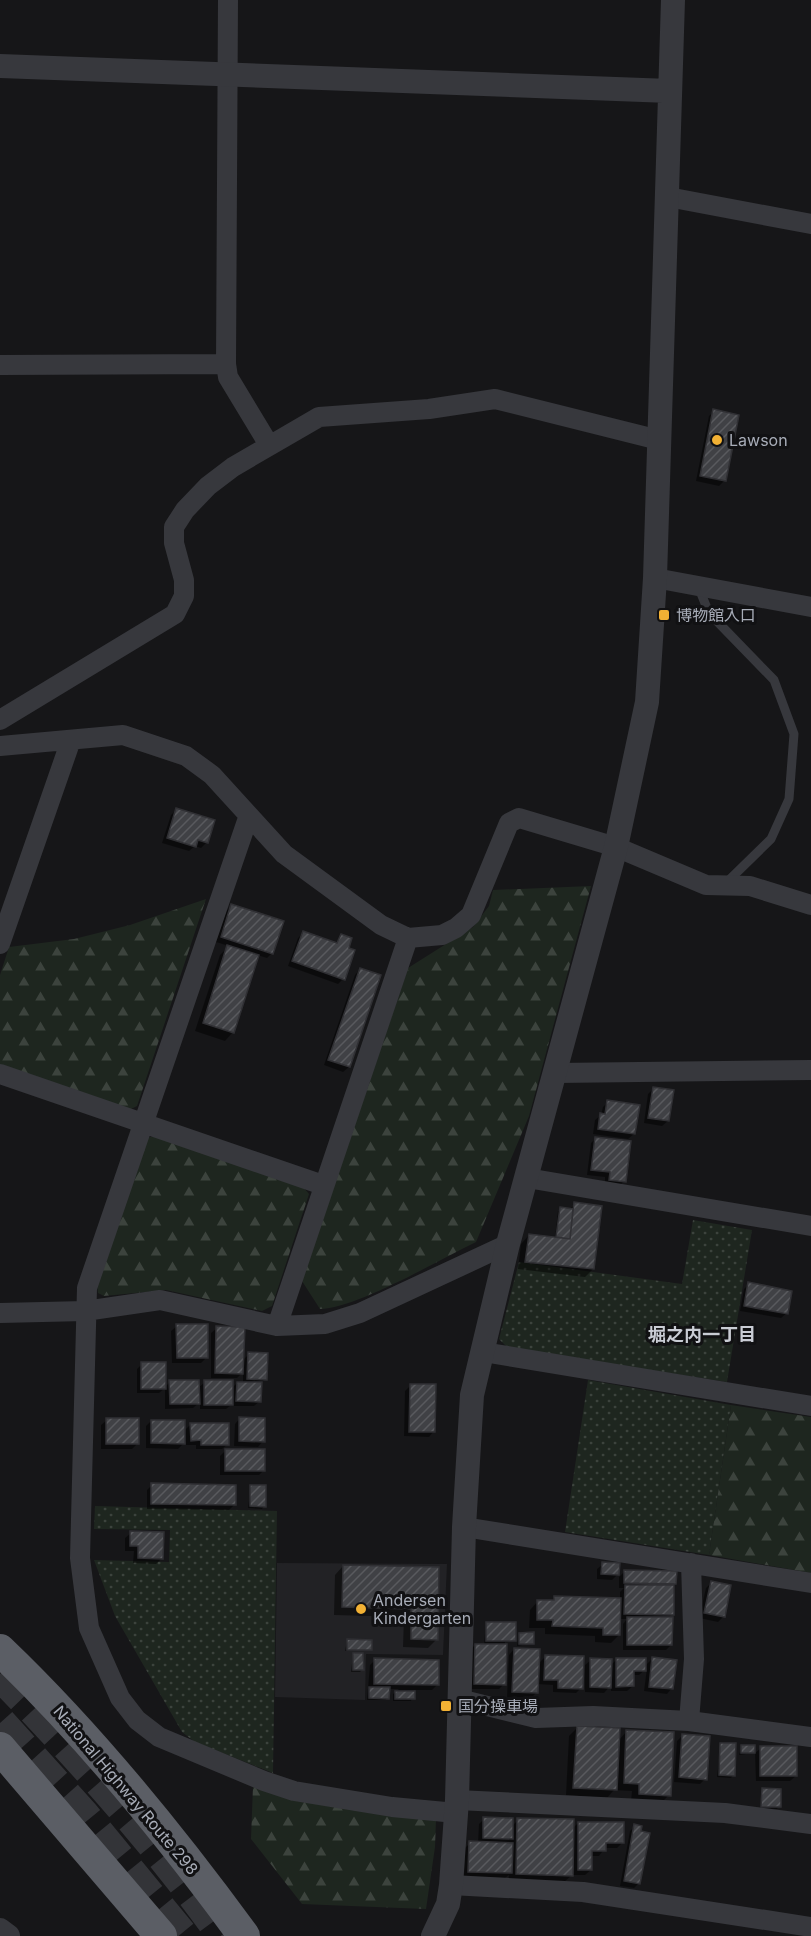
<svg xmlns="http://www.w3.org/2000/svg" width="811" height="1936" viewBox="0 0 811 1936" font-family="Inter,'Noto Sans JP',sans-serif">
<defs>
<pattern id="grass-dots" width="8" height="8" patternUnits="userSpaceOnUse" patternTransform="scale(1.5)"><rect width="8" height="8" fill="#1e261f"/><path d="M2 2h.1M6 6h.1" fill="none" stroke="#3c433d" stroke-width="1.8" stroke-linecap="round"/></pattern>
<pattern id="forest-firs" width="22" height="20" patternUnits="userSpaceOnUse" patternTransform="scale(1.5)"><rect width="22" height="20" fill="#1e261f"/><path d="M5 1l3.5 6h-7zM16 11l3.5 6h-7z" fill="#3c433d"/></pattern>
<pattern id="building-hatch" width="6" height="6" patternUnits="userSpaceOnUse" patternTransform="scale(1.5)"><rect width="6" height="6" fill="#404145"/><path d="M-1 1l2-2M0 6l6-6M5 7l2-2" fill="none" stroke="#595a5e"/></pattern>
</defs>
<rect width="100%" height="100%" fill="#161618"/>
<path fill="#222225" d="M277,1563l170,1 -4,91 -77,-1 -1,46 -90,-3z"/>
<path fill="url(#grass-dots)" d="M693,1220l59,10 -25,152 -219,-34 -9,-9 20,-77 163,22z
M588,1380l143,25 -22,150 -144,-23z
M95,1506l182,5 -4,262 -78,-31 -13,-10 -67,-116 -21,-56 75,2 1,-32 -76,-1z"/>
<path fill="url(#forest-firs)" d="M591,886l-62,230 -53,126c-35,17 -121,67 -156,67l-18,-28 106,-313 65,-41 16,-21 4,-16z
M206,899l-69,207 -8,4 -129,-44v-91l9,-28 65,-8 56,-14z
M155,1136l148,51 6,7 -37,112 -10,5 -96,-21 -62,6 -6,-3 -1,-9 49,-146z
M731,1405l80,12v156l-102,-18z
M253,1786l183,33 -1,28 -9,62 -124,-5 -51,-65z"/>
<path fill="#0007" d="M714,411l11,69 -6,6 -23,-5 13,-65z
M176,810l37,11 -7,22 -5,5 -6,-2 -6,5 -27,-8 9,-28z
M232,905l40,48 -5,5 -10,-3 -24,77 -8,9 -30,-10 25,-76 9,-9 -13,-4 10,-31z
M303,933l32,11 6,-8 2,43 -5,5 -50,-18 10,-28z
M360,969l19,7 -30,91 -6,5 -19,-7 31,-90z
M654,1088l14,33 -6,5 -18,-3 4,-29z
M608,1102l26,32 -6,5 -35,-5 2,-14 6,-5 2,-8z
M596,1138l28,43 -5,5 -14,-1v-8l-18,-2 4,-32z
M575,1204l18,65 -8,8 -67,-8 3,-25 8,-9 26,3 3,-27 11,-1z
M749,1284l38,29 -6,5 -41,-7 4,-22z
M177,1326l30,31 -6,6h-29l-1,-32z
M217,1328l25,33 7,-7 16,25 -5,5v17l-6,5h-24l-4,3h-26v-7l-7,6 -28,1v-21l-6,5h-22v-24l5,-5 23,23 5,-5 28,6 7,-6 26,7 6,-6h6v-11l-6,6h-26v-45z
M411,1385l23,46 -5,6 -25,-1 1,-45z
M240,1418l23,23 -5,6 -24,-1 1,-22z
M107,1420l30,24 -5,5h-31v-24z
M151,1421l32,11 8,-8 37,20 -6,5h-26v-4h-10v-4l-8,8 -32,-1v-22z
M225,1451l39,19 -5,5h-39v-19z
M152,1485l82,20 -5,5 -82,-1v-19z
M251,1487l13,19 -2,3 -14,-1z
M131,1533l30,26 -5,5 -23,-1 1,-12h-9v-13z
M603,1564l14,11 -5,5 -15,-1v-10z
M343,1566l95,3 -2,71 -8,8 -25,-1 1,-30 -70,-2 1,-40z
M624,1572l51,11 -3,31 -4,5 3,26 -5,5h-43v-26l4,-5h-8v16l-8,8 -16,-1v-6l-50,-2v-6h-16l1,-18 8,-9 12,1 5,-5 65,2v-7l4,-4h-5v-11z
M711,1583l12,34 -5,5 -19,-4 7,-30z
M486,1623l28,17 -9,2 -1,42 -5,5h-30l1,-39 5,-5h9z
M519,1634l13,9 -15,3z
M347,1641l24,8 -26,2z
M514,1649l24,15 8,-8 35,32 -5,5 -23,-1v-7l-16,-1v8l-5,5h-25l2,-42z
M353,1655l9,15 -2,2h-9z
M652,1659l20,29 -5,6 -23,-3 3,-23 -8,7h-6v11l-6,5h-16v-6l-7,8 -19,-1v-27l6,-5 19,6 6,-6 28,7z
M375,1660l62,25 -5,5h-18l-3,11h-18v-7l6,-5h-11l-2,11h-19l3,-35z
M577,1728l41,13 9,-10 42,64 -8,8 -30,-1 1,-11 -18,-1 -7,8 -41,-3 3,-59z
M682,1736l23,43 -5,5 -26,-2 3,-41z
M721,1744l12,31 -2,3 -14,-1z
M742,1746l11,7 -14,2z
M761,1748l35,28 -6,5h-34l-1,-28z
M763,1789l16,17 -2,3 -17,-1z
M484,1819l28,7 6,-6 54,9 6,-6 45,19 -6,6h-12l-6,8h-8v14l-6,5h-13l-9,8 -55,-1 1,-7 -4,3 -41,-1 1,-29 5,-5h8l1,-19z
M635,1826l4,57 -5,5 -14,-2 10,-55z"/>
<path fill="url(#building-hatch)" stroke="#303034" stroke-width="1.5" d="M713,409l26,6 -13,66 -26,-5z
M176,808l39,12 -7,23 -10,-3 -2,7 -29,-9z
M231,904l53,17 -11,33 -52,-17z
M303,931l34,12 4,-9 11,4 -3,10 6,2 -10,30 -53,-19z
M227,945l32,10 -25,78 -31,-10z
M360,968l21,7 -31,92 -22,-7z
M653,1087l21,3 -5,31 -21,-3z
M607,1100l33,5 -5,29 -37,-5 2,-16 5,1z
M595,1137l36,4 -5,41 -17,-2 1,-8 -19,-2z
M574,1202l28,4 -8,63 -69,-7 4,-28 41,5z
M560,1207l13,2 -3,30 -14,-2z
M748,1282l44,9 -4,23 -44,-8z
M176,1324h32v34h-31z
M216,1326l29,1 -2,47 -28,-1z
M248,1352l20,1 -1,27 -20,-1z
M141,1362h25v27h-25z
M169,1380h30l1,24h-30z
M204,1380h29v25h-29z
M237,1382h25l-1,20 -25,-1z
M410,1384h26l-1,48h-26z
M239,1417l26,1v24l-26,-1z
M106,1418h33v26h-33z
M151,1420h34v24l-34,-1z
M190,1423h39v22h-28v-5l-10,1z
M225,1449h40v22h-40z
M151,1483l85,2v20l-85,-1z
M250,1485h16v22l-16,-1z
M130,1531l34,1 -1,27 -25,-1v-12h-8z
M602,1562l18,1 -1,12 -18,-1z
M343,1565l96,2 -1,73 -27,-1v-30l-69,-2z
M624,1570l53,1 -1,13 -52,-1z
M711,1581l20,4 -6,32 -21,-4z
M625,1585h49v30l-50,-1z
M554,1596l67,2 -1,37h-17v-7l-51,-2 1,-6h-16v-20h17z
M627,1617h46l-1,28h-45z
M486,1622h30v19h-30z
M534,1632v12h-15v-11z
M347,1639l25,1v10h-25z
M475,1644h32l-1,41 -32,-1z
M514,1648l26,1 -2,44 -26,-1z
M353,1653h10l1,17h-11z
M545,1655l39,1 -1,33 -25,-1v-8h-14z
M652,1657l25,3 -4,29 -24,-2z
M374,1658l65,2v25l-65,-1z
M590,1658l22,1 -1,29 -21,-1z
M616,1658h30v13h-12v15l-18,1z
M369,1687h21l-1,12 -20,-1z
M395,1691h20v8h-20z
M577,1726l43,2 -3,62 -44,-2z
M626,1730l48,2 -3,64 -32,-2v-10l-15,-1z
M682,1734l28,2 -3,44 -28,-3z
M720,1743h16l-1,33 -16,-1z
M741,1745h14v8h-14z
M760,1746h37v30h-37z
M762,1788l19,1v18h-20z
M483,1817l30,1v21l-30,-1z
M517,1818l57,1 -1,57 -57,-2z
M578,1822h46v21h-18v8h-14v19h-14z
M634,1824l8,2 -1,5 9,2 -10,51 -16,-3z
M469,1841l44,2 -1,30 -44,-1z"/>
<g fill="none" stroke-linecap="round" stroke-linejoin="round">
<path stroke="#333438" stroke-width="33" stroke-dasharray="33 16" stroke-linecap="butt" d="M0,1674c80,82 157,169 224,262
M0,1723l82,91 100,122"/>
<path stroke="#37383d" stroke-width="9" d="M698,586l11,27 65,67 20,54 -5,65 -18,40 -45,44"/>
<path stroke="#37383d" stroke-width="20" d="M228,0l-2,364 2,13 41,68
M668,197l143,27
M0,365l226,-1
M655,578l156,29
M0,720l175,-106 9,-18v-16l-10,-37v-16l11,-17 23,-24 25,-19 86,-50 110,-8 66,-10 164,41
M0,746l123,-11 63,21 26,19 72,79 97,71 27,13 34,-3 14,-7 15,-13 38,-92 10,-5 97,29 90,38 44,1 61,19
M248,818l-161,470 -7,270 9,70 31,70 17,22 22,17 105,44 30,10 98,16 64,6
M0,944l71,-204
M556,1073l255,-3
M0,1074l323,111
M527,1178l284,48
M0,1313l85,-2 75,-11 117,26 48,-2 35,-11 148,-69
M277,1326l131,-388
M483,1352l328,54
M464,1527l347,56
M459,1699l77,19 57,-2 96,5 122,16
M689,1721l5,-62 -3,-96
M457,1800l268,13 86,11
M451,1885l132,7 228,35"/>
<path stroke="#37383d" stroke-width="24" d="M0,66l670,25
M0,1930l8,6
M433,1936l15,-32 3,-19 6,-85 7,-273 8,-132 36,-151 108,-397 31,-145 8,-124 18,-578"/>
<path stroke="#5b5e65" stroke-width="32" d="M0,1650c90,86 171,186 244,286
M0,1748l161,188"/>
</g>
<g fill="#f2b134" stroke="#111113" stroke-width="2">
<circle cx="717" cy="440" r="6"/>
<rect x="658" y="609" width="12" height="12" rx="3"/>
<circle cx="361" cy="1609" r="6"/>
<rect x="440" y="1700" width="12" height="12" rx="3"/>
</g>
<g text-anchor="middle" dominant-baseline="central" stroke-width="6" stroke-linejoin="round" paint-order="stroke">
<g font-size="16" fill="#a8adb8" stroke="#111113" text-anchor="start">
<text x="729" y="440">Lawson</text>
<text x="676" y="615">博物館入口</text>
<text x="373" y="1600">Andersen<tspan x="373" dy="18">Kindergarten</tspan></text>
<text x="458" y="1706">国分操車場</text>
</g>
<g font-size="16" fill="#a8adb8" stroke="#111113">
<text transform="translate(126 1790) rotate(50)">National Highway Route 298</text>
</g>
<g font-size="18" font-weight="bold" fill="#c9ccd4" stroke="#111113">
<text x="702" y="1334">堀之内一丁目</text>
</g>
</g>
</svg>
